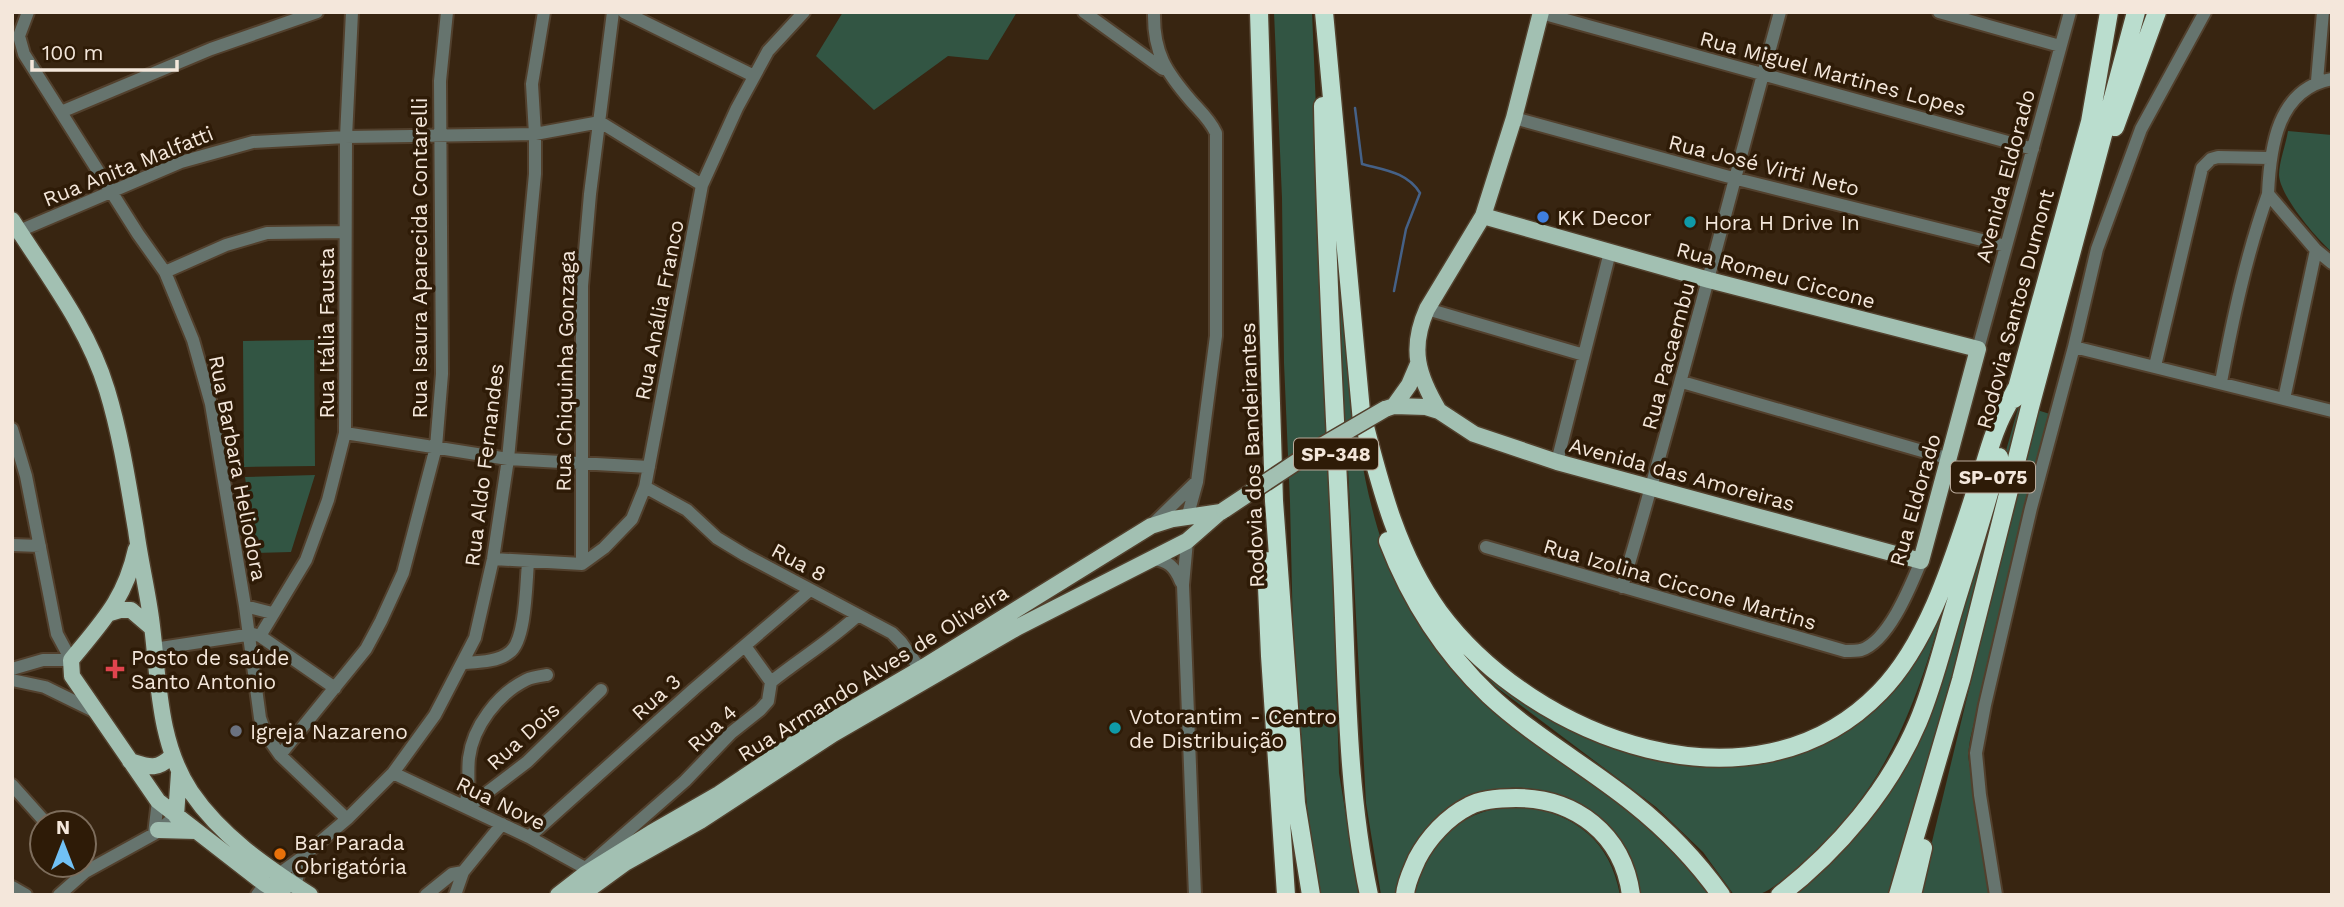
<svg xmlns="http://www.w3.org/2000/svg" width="2344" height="907" viewBox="0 0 2344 907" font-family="'Work Sans',sans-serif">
<rect width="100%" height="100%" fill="#382511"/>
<path fill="#325543" d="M843,12h174l-29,48 -40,-4 -74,54 -58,-54z
M1274,12h38l16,385 11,376 20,122h-40l-9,-51 -17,-211 -3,-131 -6,-139 -2,-165z
M2288,131l44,4v117c-16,-14 -52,-56 -53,-77 0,-13 7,-31 9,-44z
M1340,261c14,138 14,291 108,403 22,27 53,48 80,70 65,54 130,90 181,161h-70c-4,-65 -68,-111 -130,-107 -12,1 -26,3 -36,8 -13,7 -25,22 -36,32 -24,22 -35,33 -38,67h-18l-15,-92 -19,-353 -3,-30 -3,-4z
M314,340l1,126 -71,1 -1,-126z
M2019,405l4,1 -72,282 -60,207h-100l36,-32 114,-185z
M2037,410l13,4 -38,145 -42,181 -2,15 22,140h-71z
M315,475l-24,77 -36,1 -10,-76z
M1940,607l3,3c-29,100 -57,177 -136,249 -12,10 -32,30 -47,35 -7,3 -19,1 -26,1l-31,-43 -47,-45 -161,-121 -47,-49 -16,-27 117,105 175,48 129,-43z
M1524,805c52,11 86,35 96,90h-207c14,-59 51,-87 111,-90z"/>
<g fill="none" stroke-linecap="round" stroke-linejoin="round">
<path stroke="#456187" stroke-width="2.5" d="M1355,108l7,56c22,6 45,8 58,29l-14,36 -12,62"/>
<defs>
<path id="minor" d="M28,12l-9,24 5,18 114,180 27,38 28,68 18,64 34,202 15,112 6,17 14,20 67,64
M624,12l130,64
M1084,12l79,57
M1154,12c-1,41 12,60 38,90 9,10 18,18 24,31v203l-19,146 -10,36
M1939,12l121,34
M1541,13l492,136
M2332,79c-55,10 -62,69 -64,115l48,56 16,13
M2317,81l6,-69
M61,112l150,-63 106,-37
M1514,118l219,60 273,68
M12,234l169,-72 72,-20 93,-5 189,-3 65,-12 102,63
M165,272l61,-27 41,-12 78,-1
M1427,309l157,46
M2074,347l258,64
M1978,349l92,-337
M2155,366l47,-198 9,-9 7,-2 51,1
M1682,382l268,77
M2221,382c12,-64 25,-126 47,-188
M2284,399l32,-149
M12,429l14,47 31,158 14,26h-28l-31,9
M345,433l163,26 141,8
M1557,462l53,-210
M645,487l42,23 30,28 28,17 147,78 9,9 24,34
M1154,523l42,-41
M1187,541l-4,44 12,310
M12,545l28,1
M1486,547l359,104c5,0 11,0 16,-1 28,-9 50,-65 60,-89
M493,559l89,5 22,-16 28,-29 13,-32 57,-302 35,-77 31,-57 36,-39
M1152,559c16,1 23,8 29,23
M582,564v-278l8,-92 23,-182
M1622,587c57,-190 105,-383 158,-575
M245,606l27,7
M260,636l46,-76 22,-60 17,-67 1,-296 6,-125
M745,646l26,36
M154,649l99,-15 7,2 75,52
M463,663c15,-1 35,-1 47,-11 16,-12 16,-69 18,-89
M12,680l33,7 51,25
M280,755l86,-106 15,-28 22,-48 33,-126 6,-73 -2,-293 7,-69
M393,773l136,64 56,31v9
M12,785l34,38
M464,806c7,-16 3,-31 5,-48 4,-32 29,-64 57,-78 6,-3 14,-4 21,-5
M468,807l59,-45 74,-72
M154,834l4,-33
M529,837l165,-148 116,-99
M588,866l97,-85 46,-48 29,-23 8,-9 3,-19c29,-23 60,-42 87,-67
M12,887l14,8
M59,895l26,-23 69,-38 22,-18
M257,895l8,-11 36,-26 46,-39 46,-46 42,-58 40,-77 18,-79 15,-100 27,-285v-40l-3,-50 12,-72
M294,895l7,-37
M426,895l26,-21 11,-2
M455,895l8,-23 39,-48
M1996,895l-16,-100 -4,-42 9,-48 46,-197 43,-161 23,-98 44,-120 64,-117"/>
<path id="major" d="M12,220c35,55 76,107 95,170 14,46 21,93 29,140 4,30 11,59 15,88 8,58 6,123 40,174 30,44 74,74 119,103
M1394,406l15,-21 9,-21
M1385,409l9,-3 32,1 13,4 35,23 83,28 364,99 57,-212 -269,-69 -226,-64
M1439,411c-21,-35 -30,-62 -12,-102l56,-93 31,-98 27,-106
M136,549c-11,50 -33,72 -65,111l1,16 86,125 107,83 18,11
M110,613l10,-3h11l21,18
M130,761c19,6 26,10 42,-5
M176,816l3,-43
M158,830l38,1
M558,895l27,-21 66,-41 68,-39 80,-54 123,-72 229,-142 22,-7 48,-7
M581,895l44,-32 75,-42 133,-87 185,-107 169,-86 32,-28"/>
<path id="highway" d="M1259,12l15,489 22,302 15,92
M1324,12l38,410
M1323,106c3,154 12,307 19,461 5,109 4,220 27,328
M2115,127l42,-115
M2014,399l76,-277 19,-110
M1361,411c18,70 35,142 78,201 95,128 315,210 441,80 53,-54 78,-149 102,-220 5,-15 9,-31 15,-45 5,-13 13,-26 19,-38
M1388,541c23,60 55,110 101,154 44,41 98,71 144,108 34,27 63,57 88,92
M1269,561l-2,26 3,69 16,239
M1405,895c1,-13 7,-24 12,-36 11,-21 30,-42 52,-53 13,-7 32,-8 47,-8 59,0 107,36 115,97
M1780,895c58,-45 109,-105 138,-173 16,-38 25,-78 37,-117 15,-49 31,-98 44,-148
M1898,895l63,-215 69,-273 106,-395
M1912,895l11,-47"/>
</defs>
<use href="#minor" stroke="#52402d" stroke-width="16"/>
<use href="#major" stroke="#52402d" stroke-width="19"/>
<use href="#highway" stroke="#52402d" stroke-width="21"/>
<use href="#minor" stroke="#66746e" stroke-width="12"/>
<use href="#major" stroke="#a2c0b2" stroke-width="16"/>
<use href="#highway" stroke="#baddce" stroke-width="18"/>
<defs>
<path id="major-bridge" d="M1224,510l89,-59 72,-42"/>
</defs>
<use href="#major-bridge" stroke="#52402d" stroke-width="19" stroke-linecap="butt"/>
<use href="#major-bridge" stroke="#a2c0b2" stroke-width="16"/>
</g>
<circle fill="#3f7fe0" stroke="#2e1b07" stroke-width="2.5" cx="1543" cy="217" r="7"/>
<g fill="#0f9aa8" stroke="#2e1b07" stroke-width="2.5">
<circle cx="1690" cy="222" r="7"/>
<circle cx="1115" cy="728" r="7"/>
</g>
<path fill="#e0444e" stroke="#2e1b07" stroke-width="2.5" d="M111.5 658.5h7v7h7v7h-7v7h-7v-7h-7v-7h7z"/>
<circle fill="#6b7280" stroke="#2e1b07" stroke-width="2.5" cx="236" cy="731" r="7"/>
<circle fill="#e8710a" stroke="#2e1b07" stroke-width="2.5" cx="280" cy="854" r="7"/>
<g text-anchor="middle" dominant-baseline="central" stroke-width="7" stroke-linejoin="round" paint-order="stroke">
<g fill="#2e1b07" stroke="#b9aa9b" stroke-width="2">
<rect x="1294" y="438.5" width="84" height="31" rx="5"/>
<rect x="1951" y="461.5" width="84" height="31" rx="5"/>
</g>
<g font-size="19" font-weight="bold" fill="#f4e7db">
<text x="1336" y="454">SP-348</text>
<text x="1993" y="477">SP-075</text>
</g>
<g font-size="21" fill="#f4e7db" stroke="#2e1b07">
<text transform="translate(1833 73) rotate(15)">Rua Miguel Martines Lopes</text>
<text transform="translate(1764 165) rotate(14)">Rua José Virti Neto</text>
<text transform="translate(128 166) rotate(-22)">Rua Anita Malfatti</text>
<text transform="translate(2005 176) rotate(-75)">Avenida Eldorado</text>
<text transform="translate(419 258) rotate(-90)">Rua Isaura Aparecida Contarelli</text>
<text transform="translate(1776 275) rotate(15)">Rua Romeu Ciccone</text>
<text transform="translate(2015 309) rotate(-75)">Rodovia Santos Dumont</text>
<text transform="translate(659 310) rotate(-79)">Rua Anália Franco</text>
<text transform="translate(326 333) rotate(-90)">Rua Itália Fausta</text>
<text transform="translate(1668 356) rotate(-75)">Rua Pacaembu</text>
<text transform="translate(565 371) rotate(-89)">Rua Chiquinha Gonzaga</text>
<text transform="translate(1252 455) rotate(-92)">Rodovia dos Bandeirantes</text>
<text transform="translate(484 465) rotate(-83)">Rua Aldo Fernandes</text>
<text transform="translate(238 468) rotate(79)">Rua Barbara Heliodora</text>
<text transform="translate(1682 474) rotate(15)">Avenida das Amoreiras</text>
<text transform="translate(1915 500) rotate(-74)">Rua Eldorado</text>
<text transform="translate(799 562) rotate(28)">Rua 8</text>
<text transform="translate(1680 584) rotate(16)">Rua Izolina Ciccone Martins</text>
<text transform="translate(873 673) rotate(-32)">Rua Armando Alves de Oliveira</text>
<text transform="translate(656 697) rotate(-42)">Rua 3</text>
<text transform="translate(712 728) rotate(-43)">Rua 4</text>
<text transform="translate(523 736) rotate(-42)">Rua Dois</text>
<text transform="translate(501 803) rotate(26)">Rua Nove</text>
</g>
<g font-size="21" fill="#f4e7db" stroke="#2e1b07" text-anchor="start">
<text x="1557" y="217">KK Decor</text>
<text x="1704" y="222">Hora H Drive In</text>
<text x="131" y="657">Posto de saúde<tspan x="131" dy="24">Santo Antonio</tspan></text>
<text x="1129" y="716">Votorantim - Centro<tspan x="1129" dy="24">de Distribuição</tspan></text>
<text x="250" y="731">Igreja Nazareno</text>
<text x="294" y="842">Bar Parada<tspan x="294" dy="24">Obrigatória</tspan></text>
</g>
</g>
<rect width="2344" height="907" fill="none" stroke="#f4e7db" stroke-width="28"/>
<g transform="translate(63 844)"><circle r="33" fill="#2e1b07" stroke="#7d6d5c" stroke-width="2"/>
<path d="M0-5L12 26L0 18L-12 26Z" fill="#71c1f5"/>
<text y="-10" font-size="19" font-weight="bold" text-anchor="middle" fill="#f4e7db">N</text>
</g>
<path d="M32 60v10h145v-10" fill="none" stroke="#f4e7db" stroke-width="3.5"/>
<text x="42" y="60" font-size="21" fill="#f4e7db" stroke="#2e1b07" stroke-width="5" paint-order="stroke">100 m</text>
</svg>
